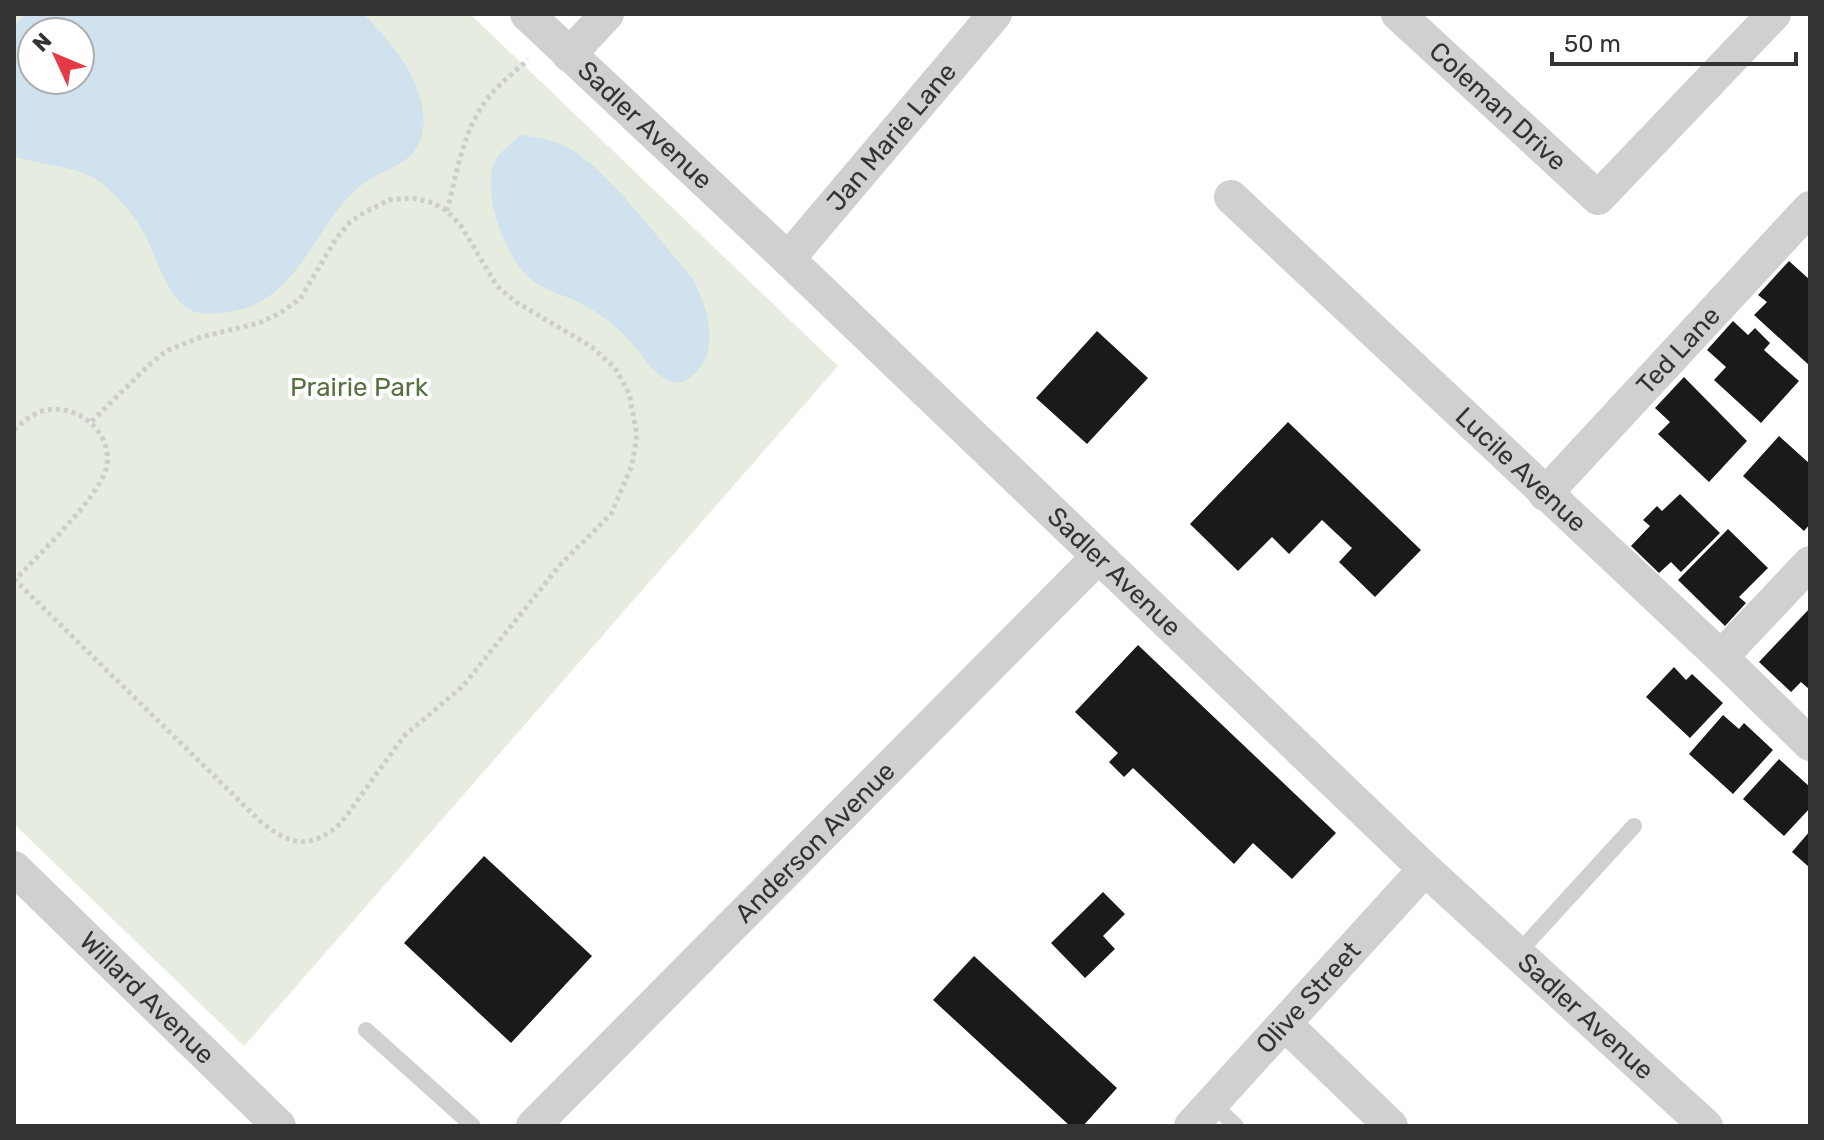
<svg xmlns="http://www.w3.org/2000/svg" width="1824" height="1140" viewBox="0 0 1824 1140" font-family="Rubik,sans-serif">
<rect width="100%" height="100%" fill="#fff"/>
<path fill="#e6ecdf" fill-rule="evenodd" d="M17,14h453l368,352 -594,680 -230,-222v-807zM32,32h48v48h-48z"/>
<path fill="#cfe2ee" fill-rule="evenodd" d="M27,14h336c30,28 69,77 59,121 -8,31 -36,32 -58,48 -51,39 -64,122 -138,129 -9,1 -21,3 -30,0 -30,-8 -40,-61 -55,-84 -9,-15 -23,-31 -36,-42 -25,-22 -61,-19 -91,-30v-131zM32,32h48v48h-48z
M521,135c16,2 34,5 48,13 40,23 91,93 123,130 15,27 30,72 2,96 -6,6 -12,10 -21,8 -22,-6 -36,-37 -53,-51 -10,-9 -22,-18 -34,-25 -18,-11 -39,-13 -55,-27 -25,-20 -51,-87 -36,-118 5,-10 18,-19 26,-26z"/>
<path fill="#1a1a1a" d="M1789,261l21,19v86l-56,-51 13,-13 -9,-7z
M1733,321l15,14 7,-7 15,15 -6,7 35,31 -38,42 -47,-43 12,-13 -19,-17z
M1097,331l51,47 -61,66 -51,-46z
M1684,377l63,64 -38,41 -51,-48 12,-12 -15,-14z
M1288,422l133,128 -46,47 -36,-35 13,-14 -30,-28 -33,34 -17,-17 -34,34 -48,-47z
M1779,436l31,28v60l-6,7 -61,-55z
M1680,494l40,39 -39,39 -10,-10 -12,11 -28,-27 19,-20 -7,-6 14,-14 5,5z
M1728,529l40,39 -29,29 7,6 -21,23 -47,-46z
M1810,608v82l-9,-8 -10,10 -32,-30z
M1138,645l198,188 -44,46 -39,-36 -19,21 -101,-96 -9,9 -15,-15 9,-9 -43,-41z
M1674,667l12,13 6,-6 31,29 -33,35 -44,-41z
M1723,715l16,14 5,-6 29,27 -40,44 -44,-40z
M1779,759l31,28v21l-26,28 -41,-37z
M1810,831v37l-18,-16z
M484,856l108,100 -81,87 -107,-100z
M1103,892l22,22 -22,22 12,13 -30,29 -34,-35z
M974,956l143,132 -34,38h-13l-137,-126z"/>
<g fill="none" stroke-linecap="round" stroke-linejoin="round">
<path stroke="#cdcdcd" stroke-width="5" stroke-dasharray="4 4" stroke-linecap="butt" d="M447,211c10,-39 16,-80 40,-112 12,-15 27,-27 41,-39
M14,430c7,-7 17,-15 26,-18 34,-13 76,21 66,57 -9,31 -68,86 -91,111l245,241c30,25 51,29 81,2l63,-87 59,-50 97,-121 51,-51 21,-49 5,-30 -8,-42 -14,-25 -23,-21 -76,-45 -19,-16 -36,-60 -14,-15 -14,-8 -21,-5 -23,2 -24,12 -15,10 -14,17 -36,60 -20,14 -21,10 -58,14 -35,14 -18,15 -57,56"/>
<path stroke="#d0d0d0" stroke-width="16" d="M1518,953l116,-127
M366,1030l107,96
M1212,1103l24,23"/>
<g stroke="#d0d0d0" stroke-width="34">
<path id="s1" d="M527,14l261,245 637,610 281,257"/>
<path id="s2" d="M1398,14l200,184 176,-184"/>
<path d="M569,55l38,-41"/>
<path id="s3" d="M1231,197l490,460 89,87"/>
<path id="s4" d="M788,259l207,-245"/>
<path id="s5" d="M1545,494l265,-286"/>
<path d="M1721,657l89,-94"/>
<path id="s6" d="M14,868l265,258"/>
<path d="M1285,1024l106,102"/>
<path id="s7" d="M533,1126l565,-569"/>
<path id="s8" d="M1191,1126l234,-257"/>
</g>
</g>
<g text-anchor="middle" dominant-baseline="central" stroke-width="8" stroke-linejoin="round" paint-order="stroke">
<g font-size="26" fill="#333" stroke="#fff">
<text stroke="none"><textPath href="#s2" startOffset="136">Coleman Drive</textPath></text>
<text stroke="none"><textPath href="#s1" startOffset="162">Sadler Avenue</textPath></text>
<text stroke="none"><textPath href="#s4" startOffset="160">Jan Marie Lane</textPath></text>
<text stroke="none"><textPath href="#s5" startOffset="196">Ted Lane</textPath></text>
<text stroke="none"><textPath href="#s3" startOffset="398">Lucile Avenue</textPath></text>
<text stroke="none"><textPath href="#s1" startOffset="810">Sadler Avenue</textPath></text>
<text stroke="none"><textPath href="#s7" startOffset="400">Anderson Avenue</textPath></text>
<text stroke="none"><textPath href="#s6" startOffset="186">Willard Avenue</textPath></text>
<text stroke="none"><textPath href="#s8" startOffset="174">Olive Street</textPath></text>
<text stroke="none"><textPath href="#s1" startOffset="1458">Sadler Avenue</textPath></text>
</g>
<g font-size="26" fill="#56703f" stroke="#fff">
<text x="359" y="387">Prairie Park</text>
</g>
</g>
<rect width="1824" height="1140" fill="none" stroke="#333333" stroke-width="32"/>
<g transform="translate(56 56) rotate(314)"><circle r="38" fill="#ffffff" stroke="#adadad" stroke-width="2"/>
<path d="M0-6L14 30L0 20L-14 30Z" fill="#e63946"/>
<text y="-12" font-size="22" font-weight="bold" text-anchor="middle" fill="#333333">N</text>
</g>
<path d="M1552 52v12h244v-12" fill="none" stroke="#333333" stroke-width="4"/>
<text x="1564" y="52" font-size="24" fill="#333333" stroke="#ffffff" stroke-width="6" paint-order="stroke">50 m</text>
</svg>
